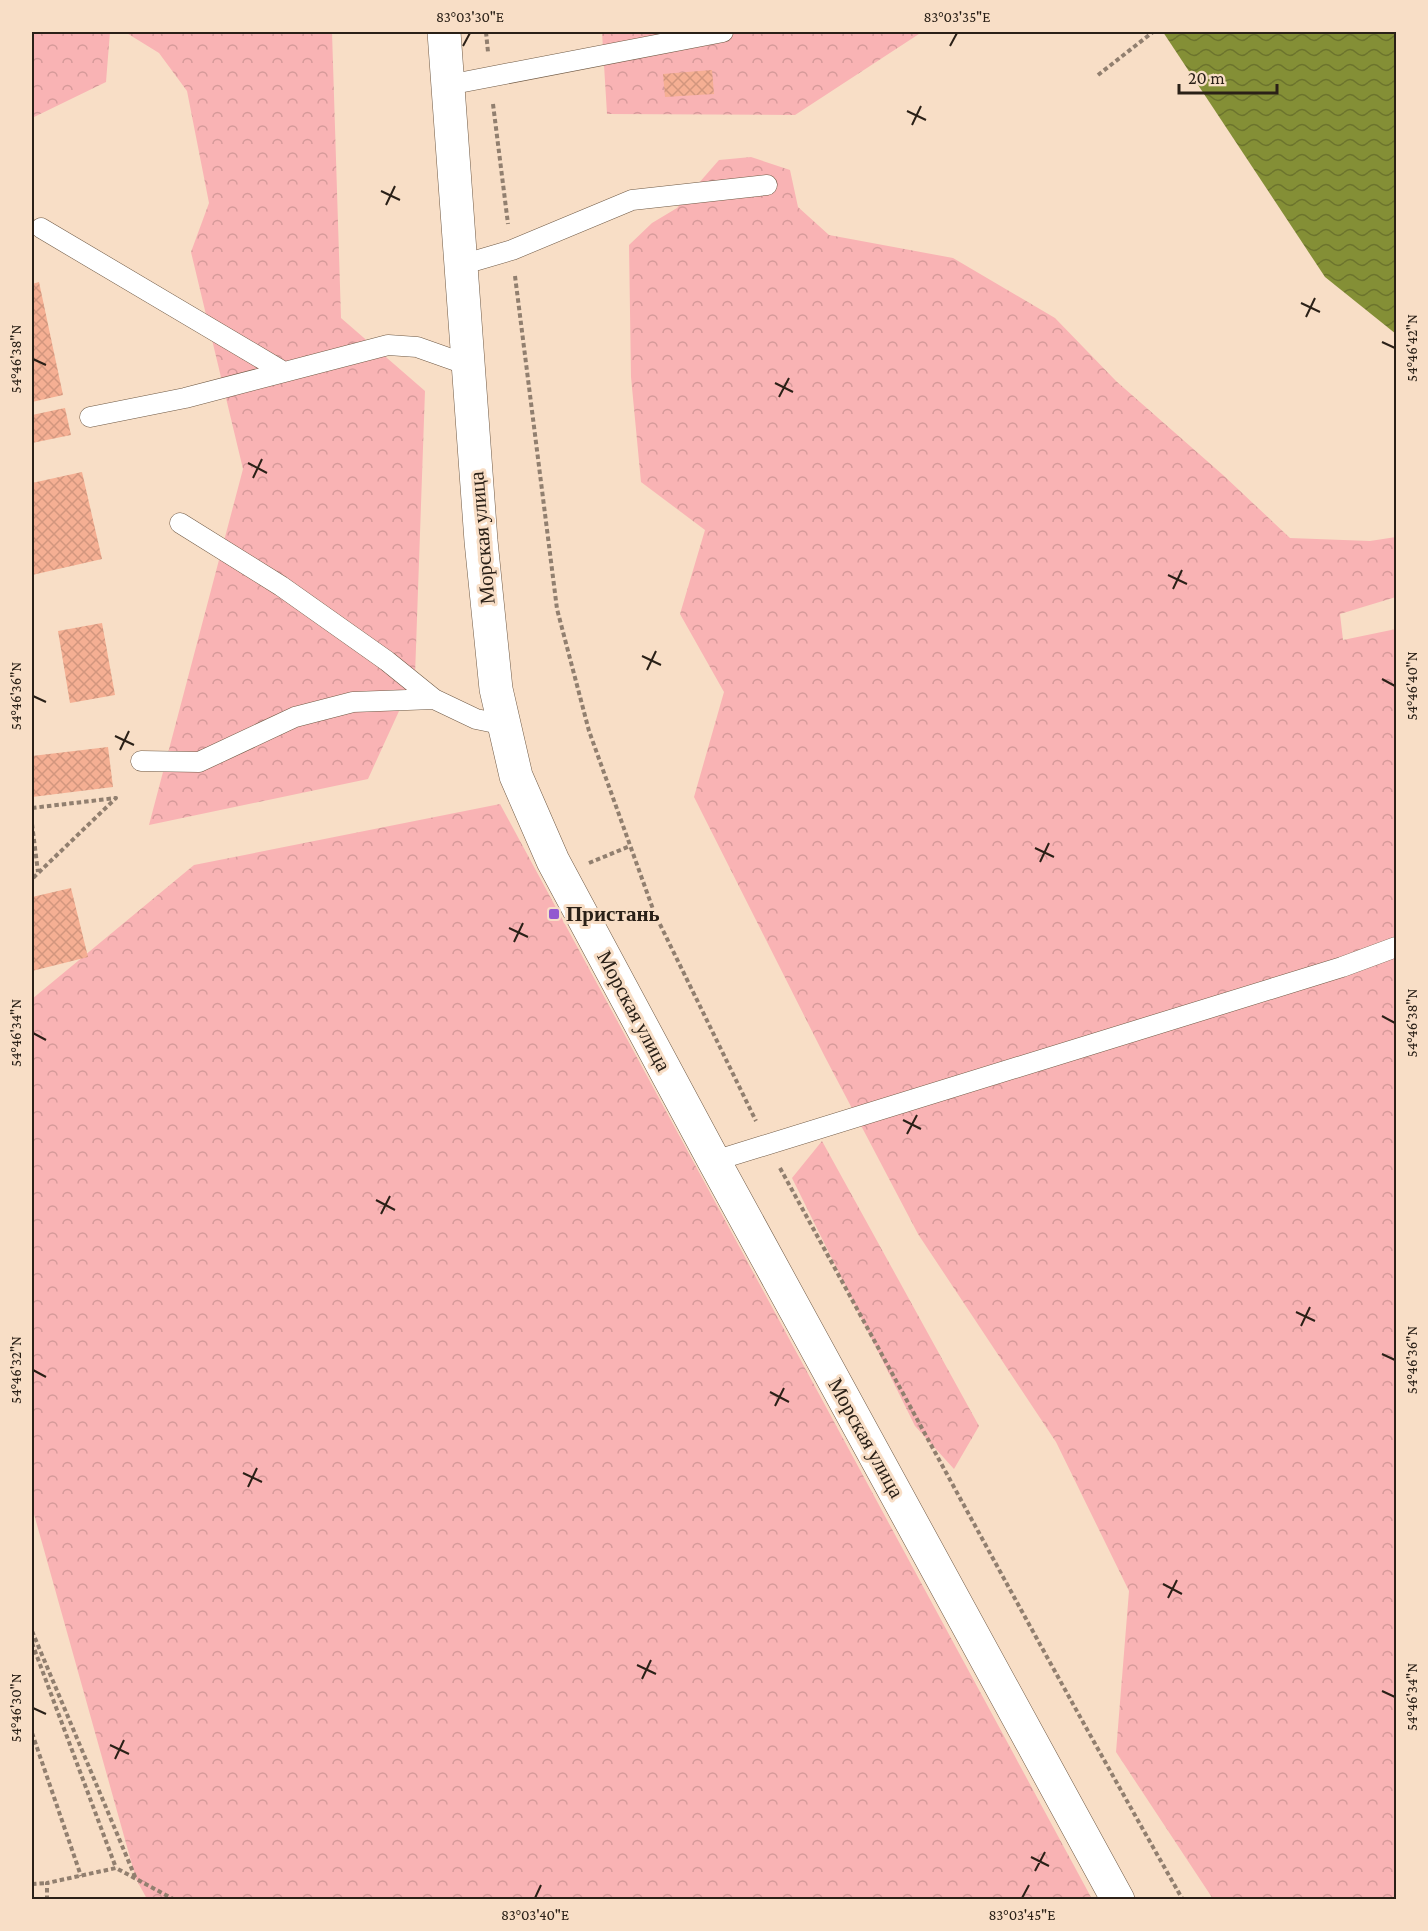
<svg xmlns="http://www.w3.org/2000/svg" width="1428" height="1931" viewBox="0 0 1428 1931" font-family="'Crimson Pro',serif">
<defs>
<pattern id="forest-crowns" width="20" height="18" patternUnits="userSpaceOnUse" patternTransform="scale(1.5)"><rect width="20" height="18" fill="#f9b3b4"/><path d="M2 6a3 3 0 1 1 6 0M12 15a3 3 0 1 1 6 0" fill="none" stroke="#d69a9a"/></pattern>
<pattern id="water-waves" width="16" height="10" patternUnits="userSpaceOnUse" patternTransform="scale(1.5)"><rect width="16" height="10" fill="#848f36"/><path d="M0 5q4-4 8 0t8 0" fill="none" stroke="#6c742d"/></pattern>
<pattern id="building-cross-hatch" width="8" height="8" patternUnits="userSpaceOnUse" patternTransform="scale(1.5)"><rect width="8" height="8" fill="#f5af93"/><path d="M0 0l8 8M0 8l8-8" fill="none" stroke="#d2967e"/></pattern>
</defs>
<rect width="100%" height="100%" fill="#f8dec6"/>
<path fill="url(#forest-crowns)" d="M32,32h78l-4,50 -74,36z
M125,32h207l9,286 84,73 -10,285 -47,103 -219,46 94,-356 -52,-217 18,-49 -22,-112 -28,-38z
M602,32h320l-127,83 -188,-1z
M751,157l39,13 8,37 31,28 124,23 102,60 61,63 107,94 67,63 80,3 26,-4v60l-56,17 3,26 53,-11v1270h-183l-97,-147 13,-161 -73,-149 -138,-208 -93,-177 -131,-260 30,-105 -44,-78 25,-84 -64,-48 -10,-105 -2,-132 23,-22 25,-15 42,-48z
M500,804l592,1095h-945l-11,-20 -104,-372v-508l162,-134z
M822,1141l157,285 -25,43 -39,-43 -123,-248z"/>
<path fill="url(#water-waves)" d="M1163,32h233v302l-71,-57z"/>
<path fill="url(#building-cross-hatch)" d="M712,70l2,24 -49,3 -2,-23z
M39,282l24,113 -31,7v-118z
M65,408l6,27 -39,8v-28z
M82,472l20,87 -70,16v-92z
M102,623l13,72 -45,8 -12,-72z
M108,747l5,40 -81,10v-41z
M71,888l17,69 -56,14v-74z"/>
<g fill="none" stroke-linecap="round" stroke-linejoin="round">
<defs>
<path id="lane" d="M448,85l275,-53
M41,228l243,144
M461,265l51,-15 120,-50 135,-15
M90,417l95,-19 203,-53 29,2 51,18
M180,523l101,63 106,75 47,38 42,20 29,6
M141,761l58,1 96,-45 58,-15 81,-3
M714,1161l628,-194 54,-20"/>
<path id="secondary" d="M444,32l37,509 15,148 20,87 37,85 161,300 404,739"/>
</defs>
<use href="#lane" stroke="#6f5944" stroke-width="21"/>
<use href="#secondary" stroke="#6f5944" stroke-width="34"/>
<path stroke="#917f6f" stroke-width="4" stroke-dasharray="4.5 3" stroke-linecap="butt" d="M486,32l2,20
M1098,75l55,-43
M493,104l15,120
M515,276l42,333 32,122 65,181 102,209
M32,808l84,-10 -84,81
M32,824l6,48
M589,863l41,-17
M780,1168c134,244 265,490 403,732
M32,1631l104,248
M32,1643l84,225
M32,1733l49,143
M32,1884l15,-1
M47,1900v-17l69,-15 59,32"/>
<use href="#lane" stroke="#fff" stroke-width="20"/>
<use href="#secondary" stroke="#fff" stroke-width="33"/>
</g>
<path fill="none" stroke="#2a2017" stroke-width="2" d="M463,46l7,-13M950,46l7,-13M907,111l19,9M912,125l9,-19M381,191l19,9M386,205l9,-19M1301,303l19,9M1306,317l9,-19M1382,342l13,6M33,359l13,6M775,383l18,9M779,397l10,-19M248,463l19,10M253,478l9,-19M1168,575l19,9M1173,589l9,-19M642,656l19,9M647,670l9,-19M1382,679l13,7M33,696l13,6M115,736l19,9M120,750l9,-19M1035,848l19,9M1040,862l9,-19M509,928l19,9M514,942l9,-19M1382,1016l13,7M33,1033l13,7M903,1120l18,9M907,1134l10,-19M376,1200l19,10M381,1214l9,-18M1296,1312l19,9M1301,1326l9,-19M1382,1354l13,6M33,1370l13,7M770,1392l19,10M775,1406l9,-18M243,1473l19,9M248,1487l9,-19M1163,1584l19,10M1168,1598l9,-18M637,1665l19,9M642,1679l9,-19M1382,1691l13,6M33,1708l13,6M110,1745l19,9M115,1759l9,-19M1031,1857l18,9M1035,1871l10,-19M535,1898l6,-13M1022,1898l7,-13"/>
<rect fill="#9359d0" stroke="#f8dec6" stroke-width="2" x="548" y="908" width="12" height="12" rx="3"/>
<g text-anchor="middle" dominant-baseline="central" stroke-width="6" stroke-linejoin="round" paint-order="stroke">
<g font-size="21" fill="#2a2017" stroke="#f8dec6">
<text transform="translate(482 538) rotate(-95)">Морская улица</text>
<text transform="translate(634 1011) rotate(62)">Морская улица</text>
<text transform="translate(866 1438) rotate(61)">Морская улица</text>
</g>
<g font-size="21" font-weight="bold" fill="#2a2017" stroke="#f8dec6" text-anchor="start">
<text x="566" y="914">Пристань</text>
</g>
</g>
<rect width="1428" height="1931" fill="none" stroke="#f8dec6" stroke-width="66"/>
<path d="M1179 84v9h98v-9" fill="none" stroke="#2a2017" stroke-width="3"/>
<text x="1188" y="84" font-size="18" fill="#2a2017" stroke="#f8dec6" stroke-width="4.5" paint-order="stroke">20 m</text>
<rect x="33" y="33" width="1362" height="1865" fill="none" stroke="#2a2017" stroke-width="2"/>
<g font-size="15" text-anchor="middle" fill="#2a2017">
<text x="470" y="22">83°03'30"E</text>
<text x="957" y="22">83°03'35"E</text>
<text transform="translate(1412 348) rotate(-90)" y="5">54°46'42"N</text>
<text transform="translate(16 359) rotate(-90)" y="5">54°46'38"N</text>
<text transform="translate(1412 686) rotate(-90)" y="5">54°46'40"N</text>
<text transform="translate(16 696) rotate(-90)" y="5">54°46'36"N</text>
<text transform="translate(1412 1023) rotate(-90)" y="5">54°46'38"N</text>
<text transform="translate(16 1033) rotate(-90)" y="5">54°46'34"N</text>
<text transform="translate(1412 1360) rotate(-90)" y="5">54°46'36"N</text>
<text transform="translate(16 1370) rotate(-90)" y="5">54°46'32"N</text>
<text transform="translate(1412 1697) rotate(-90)" y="5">54°46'34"N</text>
<text transform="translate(16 1708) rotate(-90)" y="5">54°46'30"N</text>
<text x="535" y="1920">83°03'40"E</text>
<text x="1022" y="1920">83°03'45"E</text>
</g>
</svg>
